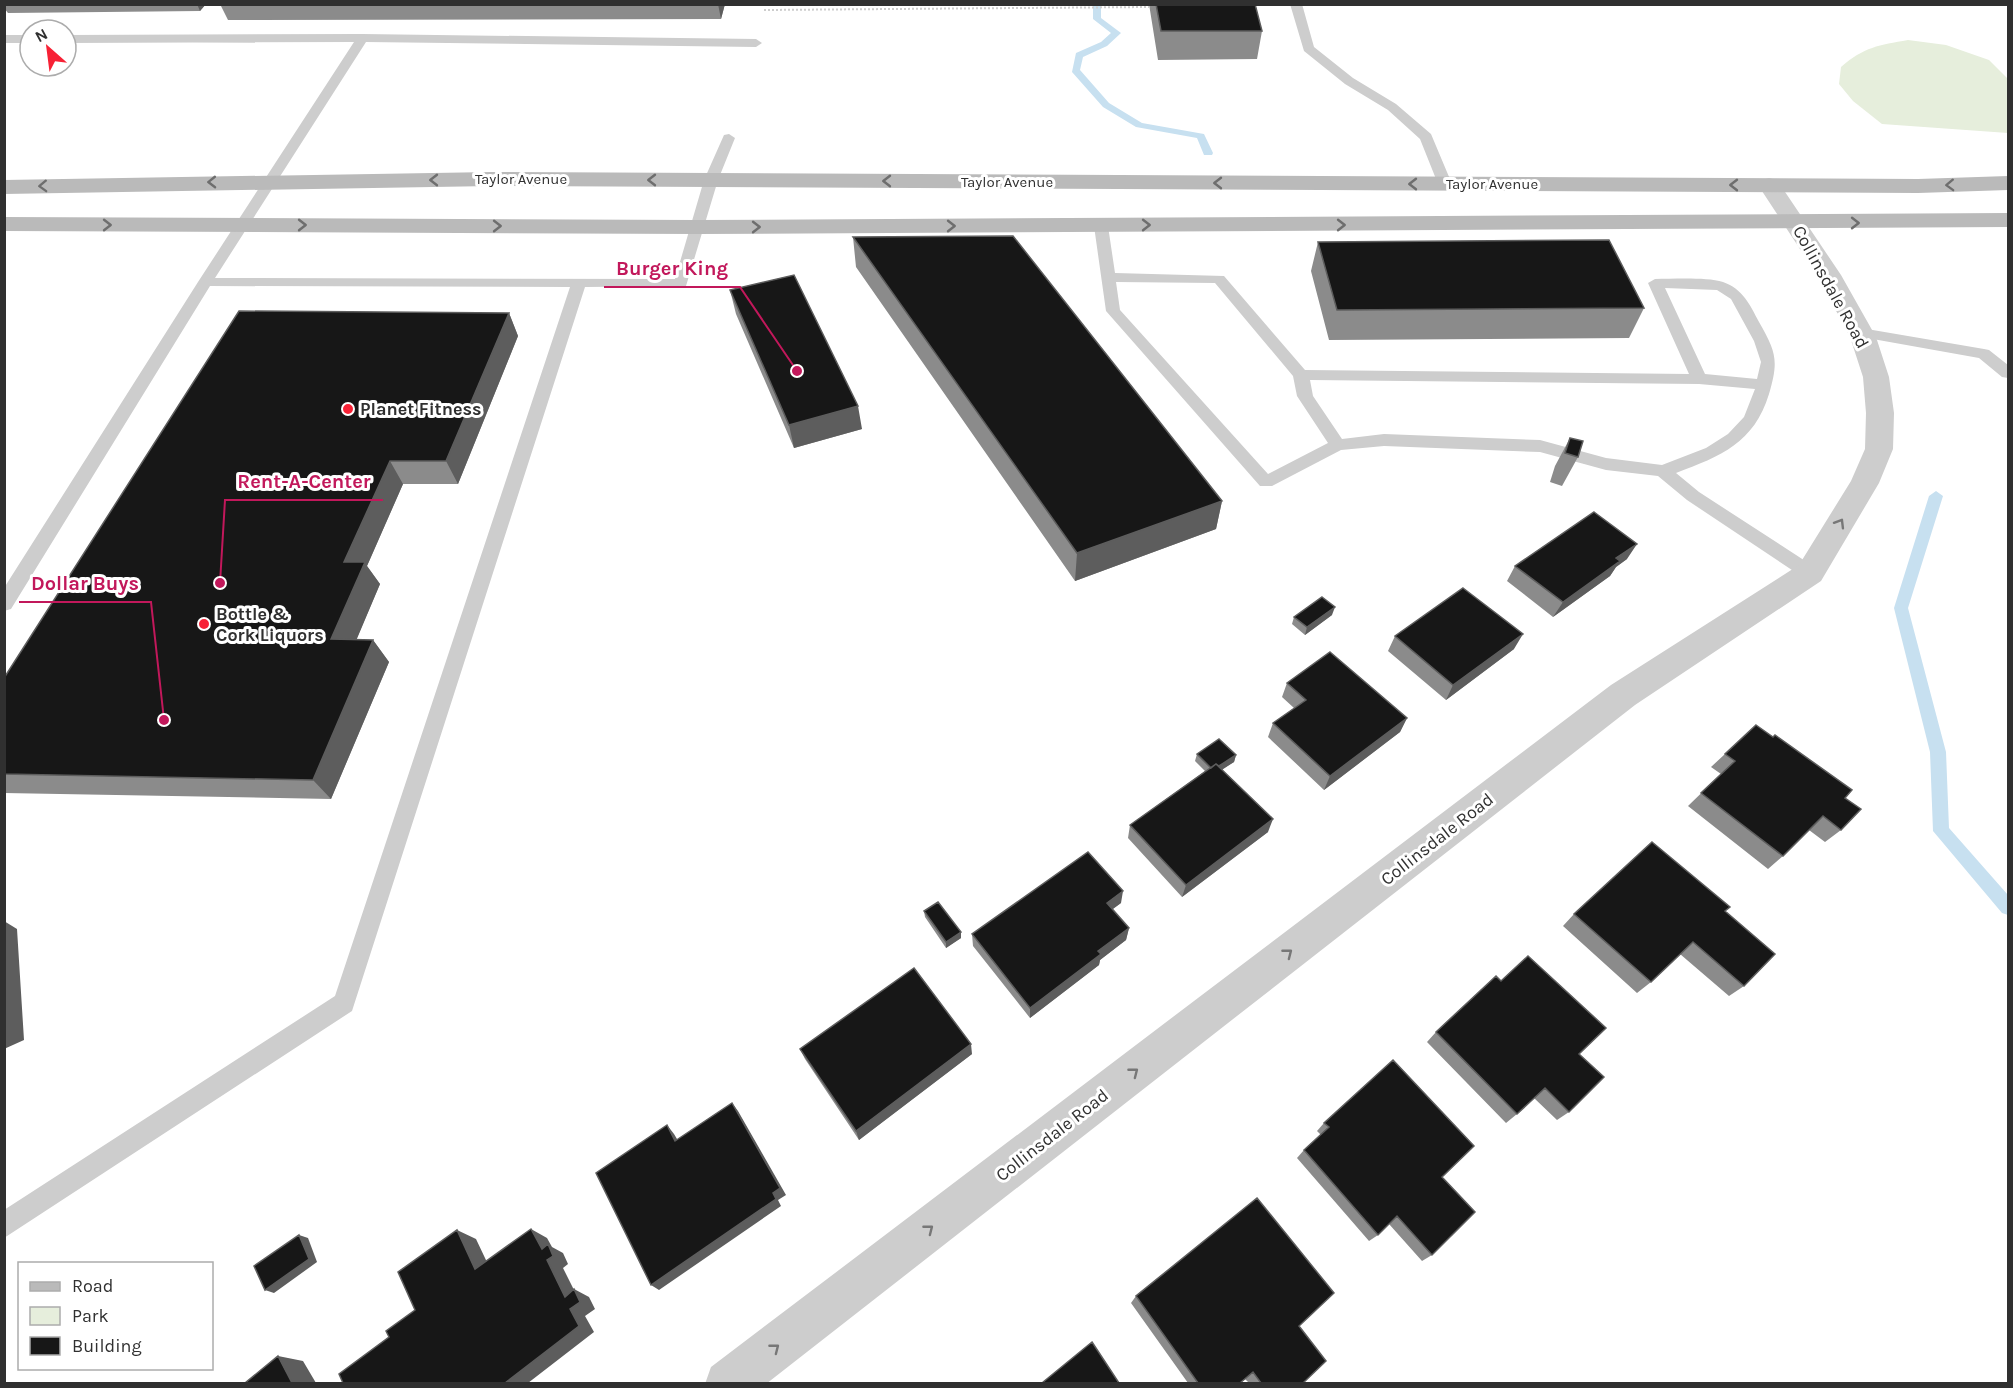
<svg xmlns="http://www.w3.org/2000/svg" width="2013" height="1388" viewBox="0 0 2013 1388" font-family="Karla,sans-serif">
<rect width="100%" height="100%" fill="#fff"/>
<path fill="#e6eedc" d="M1908,40l38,5 43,15 19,19v54l-126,-9 -29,-23 -14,-17 2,-17c23,-20 38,-22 67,-27z"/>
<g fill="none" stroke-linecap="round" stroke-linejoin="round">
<path fill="#c7e0f0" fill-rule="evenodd" d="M1093,4h8v14l20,15 -14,13 -24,11 -3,13 29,33 33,20 62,11 9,19 -1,2h-8l-7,-17 -61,-11 -33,-20 -31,-35 4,-19 25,-11 10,-9 -18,-14z
M1936,491l7,5 -35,112 38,144 3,76 59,67v20l-6,-2 -69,-82 -3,-79 -36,-144 35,-112z"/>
<path stroke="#cdcdcd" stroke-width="2" stroke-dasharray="2 2" stroke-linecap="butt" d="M764,10l385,-3"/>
<path fill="#cdcdcd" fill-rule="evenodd" d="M1290,4h12l12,43 39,31 43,26 35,30 21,50 -2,3h-10l-2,-3 -18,-45 -32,-29 -43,-26 -41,-33z
M362,34l394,5 6,4 -6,4 -390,-5 -151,236 460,1 29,-99 20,-45 5,-1 6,4 -17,42 -32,106 -101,1 -233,724 -348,227v-28l331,-214 235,-709 -360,-1 -199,323 -7,2v-23l194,-306 156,-240 -288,1v-8z
M4,35h26v8h-26z
M1101,222l7,4 7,47 109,3 81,94 384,4 -41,-91 7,-4c19,0 51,-2 68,3 20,7 27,23 36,40 17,30 20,38 10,72 -15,49 -48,62 -93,79l23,19 117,76 3,5 -3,5 -6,2 -6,-2 -117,-78 -29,-24 -52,-6 -66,-18 -156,-6 -43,4 -69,36h-12l-154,-175 -12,-85zM1116,282l99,1 78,93 4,20 31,47 -60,31 -148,-164zM1665,288l52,2 14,9 23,42 7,21 -4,17 -52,-5zM1310,380l389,4 56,5 -11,28 -16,17 -22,14 -44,17 -56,-7 -66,-18 -156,-6 -42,5 -29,-43z
M1861,328l123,21 5,1 19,15v13l-6,-1 -23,-19 -123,-22 -3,-3z"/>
<path fill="#cdcdcd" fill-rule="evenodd" d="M1769,178l8,2 64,95 35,62 13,40 5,36 -1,36 -14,34 -58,98 -186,124 -869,679h-61l6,-17 900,-682 188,-120 52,-84 14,-32 1,-36 -3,-36 -13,-40 -33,-62 -59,-90 3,-5z"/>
<path fill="#bababa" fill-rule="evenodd" d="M492,172l1426,7 90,-3v14l-90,3 -1426,-7 -488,8v-14z
M2008,213v14l-1311,7 -693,-3v-14l693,3z"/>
</g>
<path fill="#8b8b8b" d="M4,4h202l-6,7 -192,2 -4,-5z
M220,4h505l-4,15 -493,1z
M1149,4h106l7,27 -5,28 -99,1z
M853,237l369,264 -6,28 -141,52 -219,-314z
M1318,242l326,66 -15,30 -300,2 -18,-69z
M730,290l132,139 -68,19 -58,-134z
M509,313l9,23 -60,148h-55l-36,82 13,18 -24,56h17l16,22 -58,137 -327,-6v-115z
M1570,438l8,19 -16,29 -12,-4 5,-16z
M1627,559l-11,8 -6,9 -57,41 -46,-36 8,-15z
M1332,615l-27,20 -13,-11 2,-7z
M1395,636l119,13 -68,51 -58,-49z
M1287,683l120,35 -7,14 -76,58 -56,-53 5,-14 21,-15 -12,-11z
M1197,754l39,1 -2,7 -12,7 46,63 -86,65 -54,-59 2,-13 75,-54 -10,-10z
M1725,754l120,44 -4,32 -16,12 -16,-12 -26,26 -15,13 -80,-63 33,-32 -10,-7z
M1121,903l-9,6 17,19 -3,12 -26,20 -1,5 -69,53 -57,-72 -1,-12z
M924,911l37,27 -15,10 -21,-31z
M1725,911l19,75 -15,10 -49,-42 -29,28 -14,11 -74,-67 11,-12z
M1436,1032l143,22 -10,58 -12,8 -23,-22 -17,16 -11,9 -79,-81z
M800,1049l172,5 -113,86 -54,-81z
M1324,1123l118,54 -10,78 -10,6 -33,-37 -11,11 -9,6 -72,-83 7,-8 17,-15 -4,-4z
M1136,1296l163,30 4,57h-54l-4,-4 -5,4h-52l-57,-80z"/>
<path fill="#5d5d5d" d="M197,4h9l-6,7z
M718,4h7l-4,15z
M509,313l9,23 -60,148 -12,-23z
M858,406l4,23 -68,19 -5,-23z
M390,461l13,23 -36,82 13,18 -32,76 -17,-21 13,-77z
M1222,501l-6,28 -141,52 2,-28z
M1637,544l-10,15 -11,8 -6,9 -57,41 10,-15 53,-44z
M1335,607l-3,8 -27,20 2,-8z
M1523,634l-9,15 -68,51 7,-15z
M373,640l16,22 -58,137 -18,-19z
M1407,718l-7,14 -76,58 6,-14z
M1236,755l-2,7 -23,15 2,-7z
M1273,819l-5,13 -86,65 4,-12z
M1123,891l-2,12 -16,12 2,-12z
M4,921l13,8 7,111 -20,9z
M1129,928l-3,12 -26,20 -1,5 -69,53v-10l68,-57z
M961,932v6l-15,10v-6z
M971,1044l1,10 -113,86 -3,-9z
M732,1103l6,8 48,84 -8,5 3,6 -122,84 -8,-5z
M667,1125l7,9 9,15 -8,-8z
M531,1229l16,9 5,9 11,6 5,11 -5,4 17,34 -6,-13 15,8 6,12 -10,7 9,16 -66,51h-23l65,-74 -5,-12z
M457,1230l19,9 18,38 -19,-8z
M299,1235l9,3 9,24 -43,31 -9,-3z
M278,1356l25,5 13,22h-24z"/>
<path fill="#171717" stroke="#5d5d5d" stroke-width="1.5" d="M1156,4h99l7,27h-101z
M1013,236l209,265 -145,52 -224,-316z
M1609,240l35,68 -307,2 -19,-68z
M794,275l64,131 -69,19 -59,-135z
M239,311l270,2 -63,148h-56l-46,101h21l-34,77 42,1 -60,140 -309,-6v-96z
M1570,438l13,3 -5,16 -13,-4z
M1594,512l43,32 -21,14 4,3 -57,41 -48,-36z
M1463,588l60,46 -70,51 -58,-49z
M1322,597l13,10 -28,20 -13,-10z
M1330,652l77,66 -77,58 -57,-53 33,-23 -19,-17z
M1756,725l17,12 2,-2 77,55 -7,8 16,11 -20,21 -18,-14 -40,40 -82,-63 34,-32 -10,-7z
M1219,739l17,16 -17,11 -3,-2 -5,4 -14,-14z
M1216,764l57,55 -87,66 -56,-60z
M1652,842l78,65 -5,4 50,43 -31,32 -51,-44 -42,40 -77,-68z
M1088,852l35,39 -16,12 22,25 -31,23 3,3 -71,54 -58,-74z
M938,902l23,30 -15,10 -22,-31z
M1528,956l78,72 -27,26 25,23 -35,35 -24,-24 -28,26 -81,-82 60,-56 5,5z
M914,968l57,76 -115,87 -56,-82z
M1393,1060l81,86 -32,31 33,35 -43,43 -35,-39 -19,19 -74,-85 25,-23 -5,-4z
M732,1103l48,85 -7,5 3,6 -125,86 -55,-112 71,-48 8,16z
M1257,1198l77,95 -35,33 27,35 -23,22h-42l-8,-11 -13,11h-42l-62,-87z
M531,1229l11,20 6,-5 5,12 -6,4 18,37 9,-8 6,13 -10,7 9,17 -74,57h-162l-4,-9 50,-37 -3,-6 29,-21 -17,-38 59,-42 18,39z
M299,1235l10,24 -44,31 -11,-24z
M1092,1342l27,41h-77z
M278,1356l14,27h-47z"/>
<defs><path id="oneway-chevron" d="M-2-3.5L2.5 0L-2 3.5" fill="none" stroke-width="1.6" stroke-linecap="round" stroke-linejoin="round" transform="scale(1.5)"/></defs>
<g stroke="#6e6e6e">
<use href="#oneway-chevron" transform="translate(434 180) rotate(180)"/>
<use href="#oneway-chevron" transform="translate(652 180) rotate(-180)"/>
<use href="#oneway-chevron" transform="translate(887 181) rotate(-180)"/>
<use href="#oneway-chevron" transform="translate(212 182) rotate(179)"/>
<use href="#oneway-chevron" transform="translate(1218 183) rotate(-180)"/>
<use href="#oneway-chevron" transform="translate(1413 184) rotate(-180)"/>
<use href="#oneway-chevron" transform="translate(1734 185) rotate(-180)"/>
<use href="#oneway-chevron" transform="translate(1950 185) rotate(178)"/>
<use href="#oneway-chevron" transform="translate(43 186) rotate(178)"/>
<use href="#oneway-chevron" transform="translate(1855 223)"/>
<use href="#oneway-chevron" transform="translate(107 225)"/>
<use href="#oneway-chevron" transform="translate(302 225)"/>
<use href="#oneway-chevron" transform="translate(1146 225)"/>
<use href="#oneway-chevron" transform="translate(1341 225)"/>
<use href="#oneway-chevron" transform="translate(497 226)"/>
<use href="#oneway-chevron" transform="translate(951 226)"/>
<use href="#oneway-chevron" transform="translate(756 227)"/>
</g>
<g stroke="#777">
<use href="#oneway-chevron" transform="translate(1840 523) rotate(-59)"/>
<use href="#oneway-chevron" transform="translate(1288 953) rotate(-38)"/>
<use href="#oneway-chevron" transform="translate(1134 1072) rotate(-38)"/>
<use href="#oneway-chevron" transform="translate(929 1229) rotate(-38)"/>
<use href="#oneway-chevron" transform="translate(775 1348) rotate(-38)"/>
</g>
<g fill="#f72135" stroke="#fff" stroke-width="2">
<circle cx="348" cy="409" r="6"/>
<circle cx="204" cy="624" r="6"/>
</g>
<g text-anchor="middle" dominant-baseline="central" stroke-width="6" stroke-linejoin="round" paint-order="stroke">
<g font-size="15" fill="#303030" stroke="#fff">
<text x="521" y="179">Taylor Avenue</text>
<text x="1007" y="182">Taylor Avenue</text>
<text x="1492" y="184">Taylor Avenue</text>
</g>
<g font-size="18" fill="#303030" stroke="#fff">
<text transform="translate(1831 287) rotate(61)">Collinsdale Road</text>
<text transform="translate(1437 839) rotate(-38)">Collinsdale Road</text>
<text transform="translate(1052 1135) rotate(-38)">Collinsdale Road</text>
</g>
<g font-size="18" font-weight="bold" fill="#303030" stroke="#fff" text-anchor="start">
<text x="360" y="409">Planet Fitness</text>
<text x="216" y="614">Bottle &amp;<tspan x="216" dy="21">Cork Liquors</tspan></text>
</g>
</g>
<path fill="none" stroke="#c2185b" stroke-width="2" d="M797 371L740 287H604M220 583L225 500H383M164 720L151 602H19"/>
<g fill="#c2185b" stroke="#fff" stroke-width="2">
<circle cx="797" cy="371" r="6"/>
<circle cx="220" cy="583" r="6"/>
<circle cx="164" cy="720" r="6"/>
</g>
<g font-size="20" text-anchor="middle" font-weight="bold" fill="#c2185b" stroke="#fff" stroke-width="6" stroke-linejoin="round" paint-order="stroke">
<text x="672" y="275">Burger King</text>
<text x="304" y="488">Rent-A-Center</text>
<text x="85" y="590">Dollar Buys</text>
</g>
<rect width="2013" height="1388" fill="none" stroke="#303030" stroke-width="12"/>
<rect x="18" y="1262" width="195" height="108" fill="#ffffff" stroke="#acacac" stroke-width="1.5"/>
<rect x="30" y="1282" width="30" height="9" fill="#bababa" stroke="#acacac" stroke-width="1.5"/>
<text x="72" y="1292" font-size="18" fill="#303030">Road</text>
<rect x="30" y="1307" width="30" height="18" fill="#e6eedc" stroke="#acacac" stroke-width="1.5"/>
<text x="72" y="1322" font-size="18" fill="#303030">Park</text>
<rect x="30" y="1337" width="30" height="18" fill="#171717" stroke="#acacac" stroke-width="1.5"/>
<text x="72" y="1352" font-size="18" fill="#303030">Building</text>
<g transform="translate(48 48) rotate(332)"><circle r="28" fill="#ffffff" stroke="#acacac" stroke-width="1.5"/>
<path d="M0-4.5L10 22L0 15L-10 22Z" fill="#f72135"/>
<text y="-9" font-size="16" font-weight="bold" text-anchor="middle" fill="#303030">N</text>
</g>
</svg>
